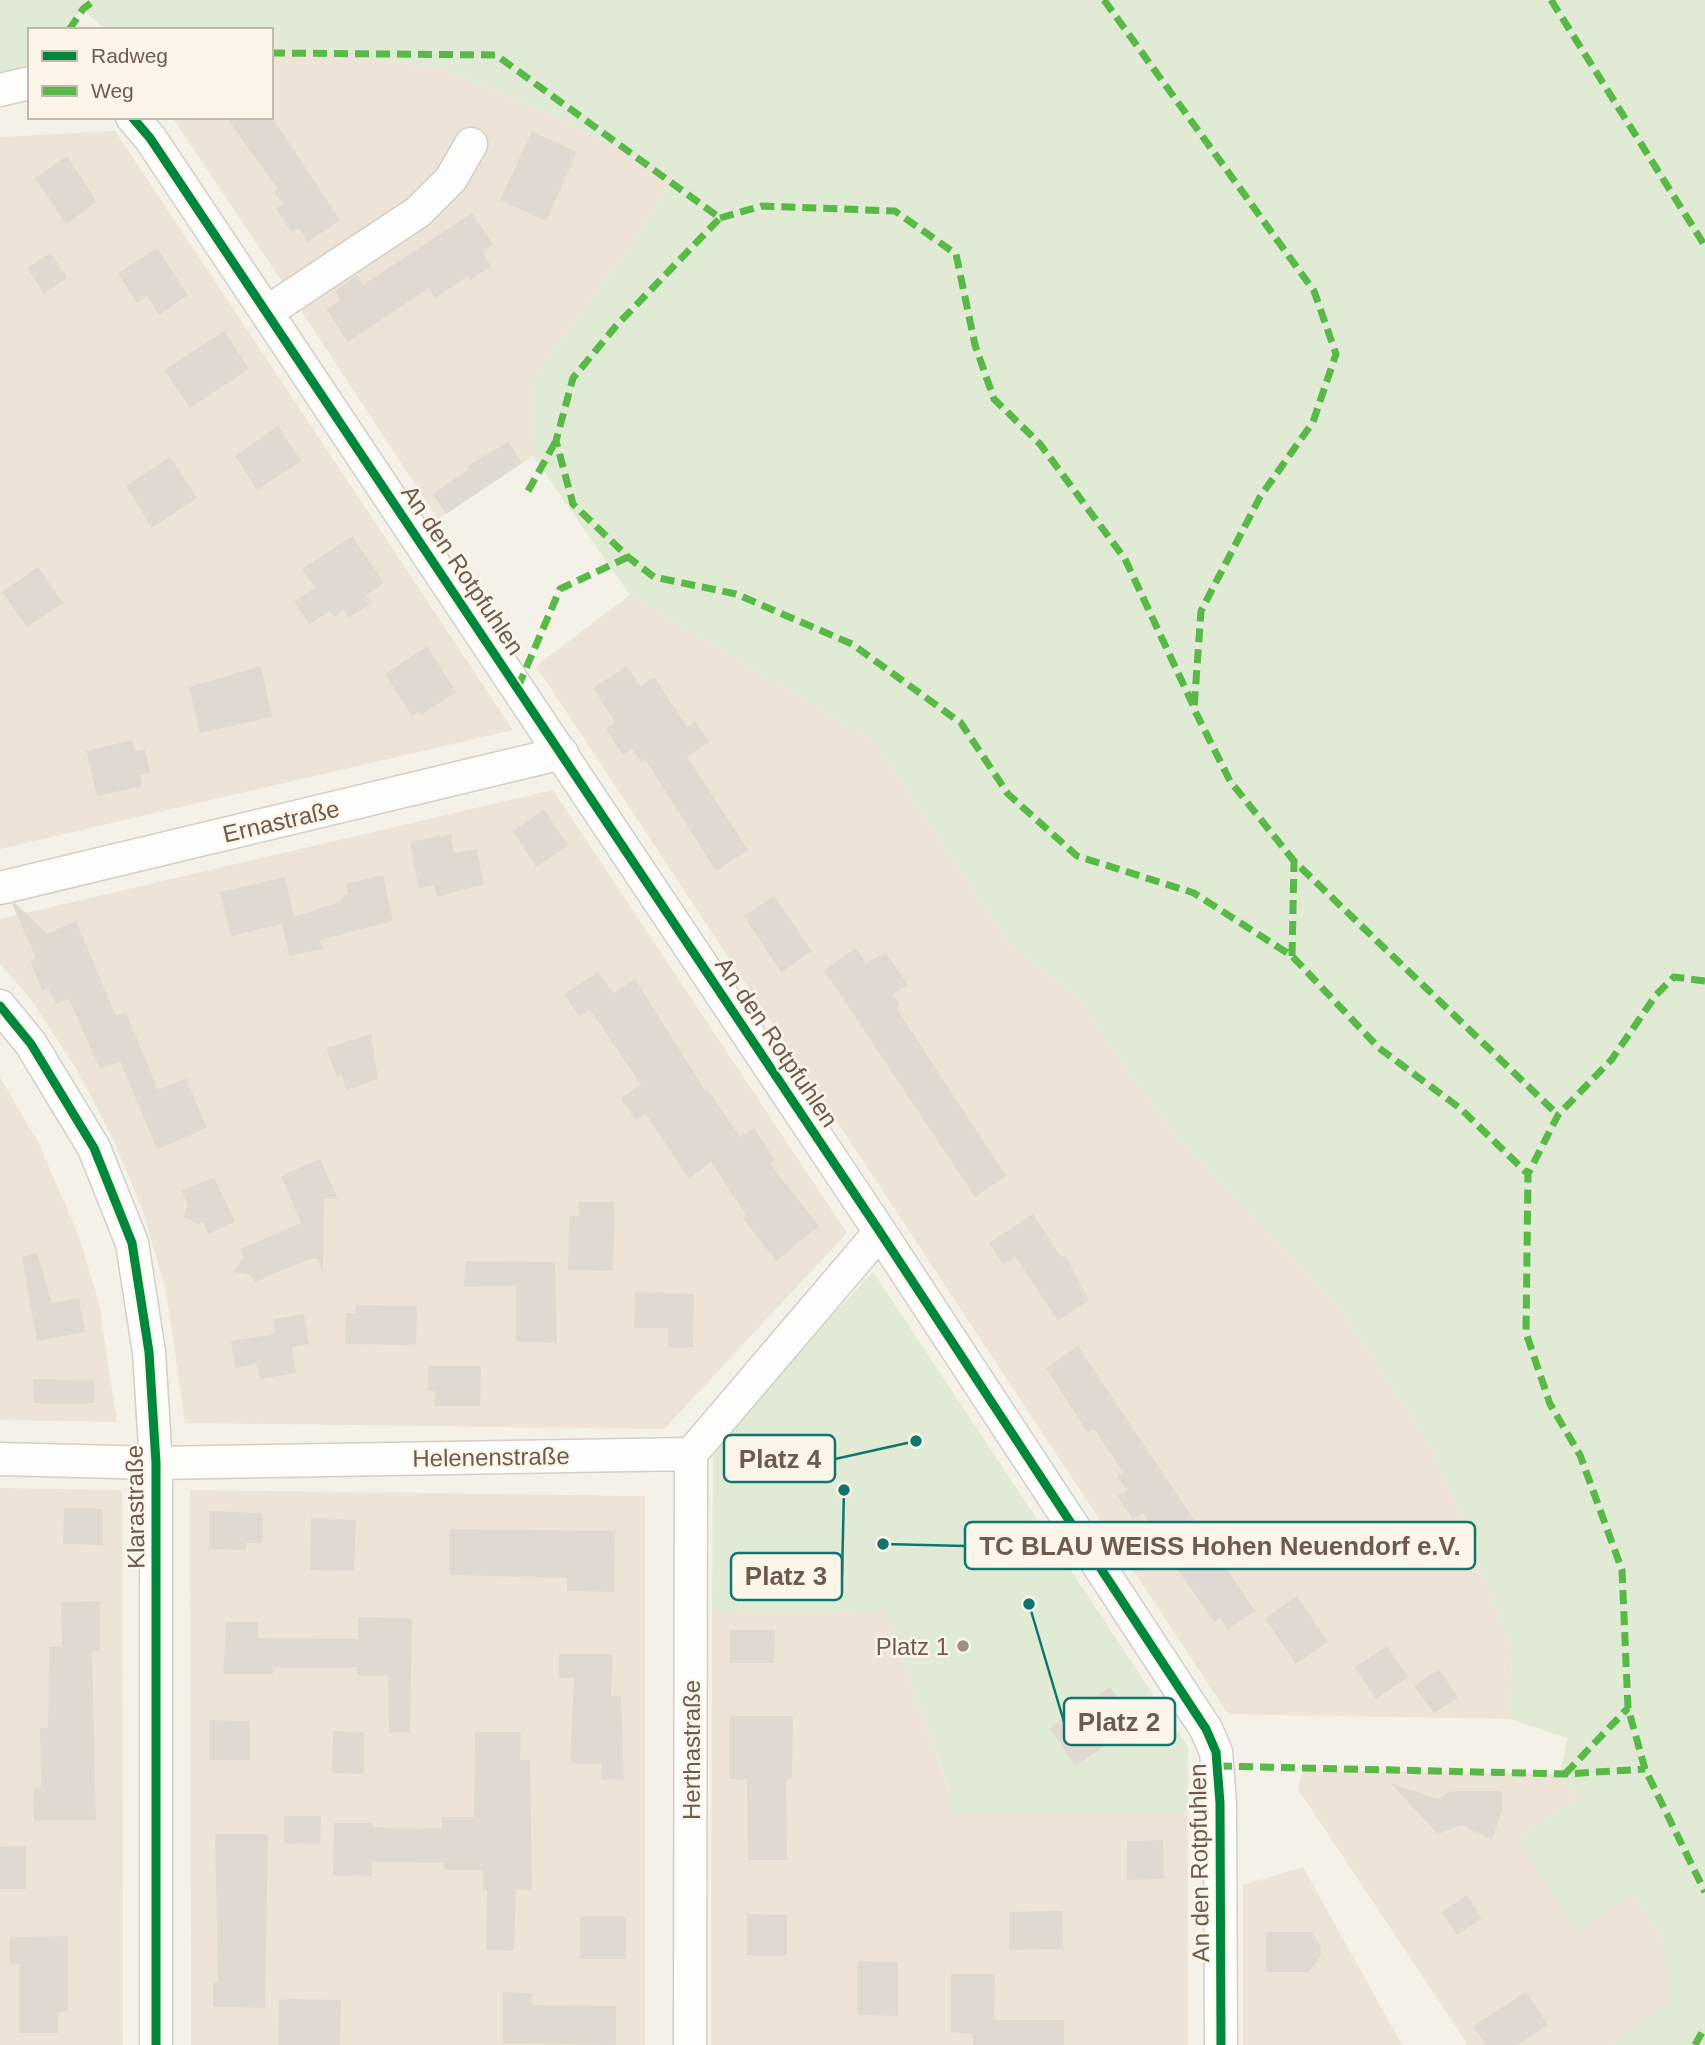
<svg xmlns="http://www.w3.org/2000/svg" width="1705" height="2045" font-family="Arial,sans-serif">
  <rect width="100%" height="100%" fill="#f4f1e9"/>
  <path fill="#ede4d7" d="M 271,46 L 440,68 L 549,114 L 674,176 L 635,239 L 534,377 L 533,456 L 438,519 L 296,303 L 424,220 L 461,185 L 485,141 L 464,132 L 443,173 L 411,203 L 285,286 L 172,117 L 271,117 Z
    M 115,131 L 513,730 L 0,849 L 0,137 Z
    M 630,595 L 873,740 L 1009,944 L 1076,995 L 1170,1130 L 1342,1310 L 1428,1441 L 1451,1493 L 1512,1648 L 1510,1719 L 1228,1714 L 536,666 Z
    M 553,790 L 847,1233 L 664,1429 L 185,1423 L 166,1291 L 144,1214 L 114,1141 L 77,1070 L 33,1002 L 0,964 L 0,919 Z
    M 0,1077 L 39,1144 L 79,1237 L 99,1304 L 117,1422 L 0,1420 Z
    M 0,1488 L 122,1490 L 123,2045 L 0,2045 Z
    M 190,1490 L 645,1496 L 645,2045 L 191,2045 Z
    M 712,1611 L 886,1612 L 950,1794 L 950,1813 L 1188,1813 L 1188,2045 L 711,2045 Z
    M 1303,1770 L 1560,1774 L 1577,1800 L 1520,1837 L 1634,1894 L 1661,1937 L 1673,2003 L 1611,2045 L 1468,2045 L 1298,1789 Z
    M 1303,1867 L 1396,2034 L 1403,2045 L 1243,2045 L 1243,1885 Z"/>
  <path fill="#e0ead5" d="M 0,0 L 1705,0 L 1705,2045 L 1611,2045 L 1672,2003 L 1661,1937 L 1634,1894 L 1575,1933 L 1520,1837 L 1577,1800 L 1560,1774 L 1567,1738 L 1510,1719 L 1512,1648 L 1451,1493 L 1428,1441 L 1342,1310 L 1170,1130 L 1076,995 L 1009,944 L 873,740 L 630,595 L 533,456 L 534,377 L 635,239 L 674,176 L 549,114 L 440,68 L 271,46 L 271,30 L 106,30 L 82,8 L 66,30 L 30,30 L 30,80 L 0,88 Z
    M 873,1272 L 1188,1747 L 1188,1813 L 950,1813 L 950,1793 L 886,1612 L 712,1611 L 713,1455 L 723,1433 Z"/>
  <path fill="#e0d9d2" d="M 226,117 L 272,117 L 340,220 L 308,242 L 299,228 L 292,233 L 276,209 L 283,204 L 274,191 L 277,188 Z
    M 532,131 L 577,152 L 546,221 L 500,200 Z
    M 67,156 L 97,202 L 66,224 L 35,178 Z
    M 472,213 L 493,244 L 482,252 L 491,266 L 470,280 L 468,276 L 435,298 L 429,288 L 348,342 L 326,309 L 341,300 L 335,291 L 357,275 L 363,285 Z
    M 157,248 L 188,295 L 159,315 L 147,296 L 137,303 L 118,273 Z
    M 51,253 L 67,278 L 44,293 L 27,268 Z
    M 224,331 L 249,369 L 190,408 L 164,370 Z
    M 278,426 L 301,461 L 257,490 L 235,456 Z
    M 508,442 L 522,463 L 446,514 L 433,494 L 469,469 L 467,466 Z
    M 170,457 L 197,498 L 152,528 L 126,486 Z
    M 352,536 L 384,583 L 366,595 L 371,603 L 349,618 L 344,610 L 334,617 L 330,611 L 309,624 L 294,602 L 315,588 L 302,569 Z
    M 38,567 L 63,603 L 27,627 L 2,592 Z
    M 427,646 L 456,692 L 421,715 L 418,712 L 412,716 L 385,674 Z
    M 261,666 L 272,717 L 200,733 L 189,687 Z
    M 627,666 L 640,686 L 654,677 L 687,727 L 695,721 L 709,742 L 687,757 L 748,850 L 716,871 L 645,759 L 641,762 L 632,749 L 623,755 L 606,729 L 615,722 L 593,688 Z
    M 132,740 L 135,752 L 145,749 L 151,773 L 140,775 L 142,786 L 97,796 L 86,751 Z
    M 544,809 L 568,846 L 536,867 L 513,831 Z
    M 451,834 L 454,853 L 477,849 L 484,884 L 437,897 L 434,885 L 419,889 L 410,842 Z
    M 383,875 L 393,921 L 320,940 L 322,949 L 289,956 L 282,924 L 231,936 L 220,892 L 285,877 L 294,917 L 342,901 L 341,896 L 348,894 L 346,884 Z
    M 774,896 L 812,951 L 781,972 L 744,916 Z
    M 15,903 L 47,934 L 76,921 L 116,1016 L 126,1012 L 158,1090 L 186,1078 L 207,1128 L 157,1149 L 120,1061 L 100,1069 L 69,999 L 56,1004 L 48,988 L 42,990 L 30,961 L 36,958 L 12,904 Z
    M 856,948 L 866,963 L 886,953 L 908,985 L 893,994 L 900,1004 L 897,1009 L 1006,1176 L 975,1197 L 824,970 Z
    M 598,972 L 613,993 L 635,979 L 706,1092 L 708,1090 L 740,1137 L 754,1128 L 775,1160 L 770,1164 L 819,1226 L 776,1261 L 743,1218 L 746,1215 L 711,1162 L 689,1179 L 646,1114 L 636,1121 L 621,1098 L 641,1085 L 590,1009 L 579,1017 L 564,994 Z
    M 371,1034 L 378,1079 L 347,1090 L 341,1075 L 337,1077 L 326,1048 Z
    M 320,1159 L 338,1199 L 324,1199 L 323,1272 L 317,1259 L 309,1259 L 255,1282 L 251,1275 L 234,1272 L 244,1257 L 240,1249 L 301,1223 L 281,1176 Z
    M 214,1177 L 235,1222 L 208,1234 L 203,1222 L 199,1224 L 183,1217 L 188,1205 L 182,1191 Z
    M 579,1202 L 615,1202 L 613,1271 L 568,1270 L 569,1216 L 579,1216 Z
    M 1033,1214 L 1061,1257 L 1065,1255 L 1089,1300 L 1058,1321 L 1016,1257 L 1003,1265 L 989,1243 Z
    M 37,1253 L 52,1303 L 79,1298 L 85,1332 L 37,1341 L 22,1257 Z
    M 465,1261 L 555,1262 L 557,1343 L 516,1342 L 516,1286 L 464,1287 Z
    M 635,1292 L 694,1294 L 693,1347 L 668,1347 L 668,1328 L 634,1328 Z
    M 356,1305 L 417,1306 L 416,1345 L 345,1344 L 346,1313 L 355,1313 Z
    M 304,1314 L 309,1344 L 292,1347 L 296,1373 L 260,1379 L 257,1364 L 235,1368 L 231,1341 L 275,1334 L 273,1319 Z
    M 1078,1346 L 1255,1611 L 1228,1629 L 1220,1618 L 1214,1622 L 1178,1570 L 1187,1565 L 1158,1523 L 1152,1527 L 1143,1513 L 1133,1519 L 1117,1496 L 1127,1490 L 1117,1476 L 1123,1472 L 1094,1429 L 1088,1433 L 1046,1368 Z
    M 428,1366 L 481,1366 L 480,1406 L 435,1406 L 435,1391 L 428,1391 Z
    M 33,1379 L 95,1380 L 94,1403 L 34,1403 Z
    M 64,1509 L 103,1509 L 103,1545 L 63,1544 Z
    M 209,1511 L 263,1513 L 263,1543 L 246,1543 L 246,1550 L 209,1549 Z
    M 311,1518 L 356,1520 L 354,1571 L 310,1570 Z
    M 449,1529 L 615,1531 L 614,1592 L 567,1591 L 567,1578 L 449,1575 Z
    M 1297,1596 L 1328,1642 L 1296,1664 L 1265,1618 Z
    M 100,1601 L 100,1651 L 92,1651 L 96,1821 L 34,1821 L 33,1788 L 41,1788 L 40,1728 L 48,1728 L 49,1647 L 62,1646 L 61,1602 Z
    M 358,1617 L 412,1618 L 410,1733 L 389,1733 L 388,1675 L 357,1675 L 357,1667 L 273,1667 L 273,1674 L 223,1674 L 226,1622 L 258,1622 L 258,1638 L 358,1639 Z
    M 730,1630 L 775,1630 L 774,1663 L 730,1663 Z
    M 1387,1646 L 1408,1677 L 1376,1699 L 1355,1667 Z
    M 559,1654 L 613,1654 L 611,1696 L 621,1696 L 624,1780 L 601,1779 L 602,1763 L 570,1763 L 574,1678 L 559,1678 Z
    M 1439,1669 L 1458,1698 L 1434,1713 L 1414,1686 Z
    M 1110,1687 L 1136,1725 L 1075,1766 L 1050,1728 Z
    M 729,1716 L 793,1716 L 792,1779 L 786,1779 L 787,1860 L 748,1860 L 747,1779 L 729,1779 Z
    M 209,1720 L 250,1721 L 250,1760 L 209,1760 Z
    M 333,1731 L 364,1732 L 364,1774 L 332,1773 Z
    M 475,1732 L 521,1732 L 520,1760 L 530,1760 L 532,1890 L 516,1889 L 514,1951 L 486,1950 L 487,1890 L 483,1890 L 483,1870 L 444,1870 L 444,1863 L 372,1862 L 372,1876 L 333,1875 L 334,1823 L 372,1823 L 373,1827 L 442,1829 L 442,1817 L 474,1817 Z
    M 1390,1783 L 1438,1799 L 1449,1791 L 1502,1791 L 1502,1810 L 1492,1840 L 1462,1825 L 1438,1834 Z
    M 284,1816 L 321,1816 L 320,1844 L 284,1843 Z
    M 215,1834 L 268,1834 L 265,2008 L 213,2007 L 213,1982 L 218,1982 Z
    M 1163,1840 L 1164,1879 L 1127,1880 L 1127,1841 Z
    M 26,1846 L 26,1889 L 0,1889 L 0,1847 Z
    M 1467,1895 L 1482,1918 L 1457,1935 L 1442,1912 Z
    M 1062,1911 L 1063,1949 L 1009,1950 L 1009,1912 Z
    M 747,1914 L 787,1915 L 787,1955 L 747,1955 Z
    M 580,1917 L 626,1917 L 626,1959 L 580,1959 Z
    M 1266,1932 L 1312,1932 L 1321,1947 L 1321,1956 L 1309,1972 L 1266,1972 Z
    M 68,1936 L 68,2011 L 58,2012 L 58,2033 L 19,2033 L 19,1964 L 9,1964 L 10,1937 Z
    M 857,1961 L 898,1962 L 898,2016 L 857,2015 Z
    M 951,1974 L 995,1974 L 994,2020 L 1064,2020 L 1064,2045 L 973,2045 L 973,2034 L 951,2032 Z
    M 503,1992 L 532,1993 L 532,2005 L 616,2006 L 616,2045 L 503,2043 Z
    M 1526,1992 L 1548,2025 L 1517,2045 L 1486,2045 L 1473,2026 Z
    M 279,1999 L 341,2000 L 340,2045 L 278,2045 Z"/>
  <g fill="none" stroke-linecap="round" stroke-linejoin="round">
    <g stroke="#d3cec7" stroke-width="35">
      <path id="minor" d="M 0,90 L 30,83
        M 132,117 L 150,138 L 880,1232 L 1206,1729 L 1216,1752 L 1220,1803 L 1221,2045
        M 267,312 L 418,212 L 451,179 L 471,144
        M 0,888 L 562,753
        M 0,1006 L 31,1044 L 94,1148 L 132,1243 L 149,1352 L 156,1463 L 156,2045
        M 0,1459 L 156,1463 L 691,1454 L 880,1232
        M 690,2045 L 691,1454"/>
    </g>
    <use href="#minor" stroke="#fdfdfc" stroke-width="32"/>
    <path stroke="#58b947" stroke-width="7" stroke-dasharray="14 7" stroke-linecap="butt" d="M 1104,0 L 1314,291 L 1336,354 L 1313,422 L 1260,497 L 1201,611 L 1194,709 L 1230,781 L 1294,861 L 1558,1115
      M 1551,0 L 1705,246
      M 69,30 L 83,9 L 95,0
      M 271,53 L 496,55 L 720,218 L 616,326 L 573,378 L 556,441 L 573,504 L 628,557 L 654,577 L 736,594 L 852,644 L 961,723 L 1008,794 L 1077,856 L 1194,893 L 1292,956 L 1379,1048 L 1461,1109 L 1528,1174
      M 720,218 L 762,206 L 895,211 L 956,254 L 975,345 L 994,399 L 1040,444 L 1125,559 L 1193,705
      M 528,491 L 556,441
      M 518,687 L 560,589 L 628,557
      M 1292,956 L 1294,861
      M 1705,981 L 1674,977 L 1656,995 L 1612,1059 L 1558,1115 L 1528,1174 L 1526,1333 L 1550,1404 L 1580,1455 L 1622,1570 L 1628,1708 L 1645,1769 L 1705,1892
      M 1218,1766 L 1565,1774 L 1645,1769
      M 1565,1774 L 1628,1708
      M 1695,2045 L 1705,2027"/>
    <g stroke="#fcf6ea" stroke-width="13">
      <path id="cycleway" d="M 132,117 L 150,138 L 880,1232 L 1206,1729 L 1216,1752 L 1220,1803 L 1221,2045
        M 0,1006 L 31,1044 L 94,1148 L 132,1243 L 149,1352 L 156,1463 L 156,2045"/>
    </g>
    <use href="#cycleway" stroke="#00873e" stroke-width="9"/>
  </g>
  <circle fill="#9d9084" stroke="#fcf6ea" stroke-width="2.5" cx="963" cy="1646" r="7"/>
  <g text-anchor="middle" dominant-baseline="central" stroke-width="5" stroke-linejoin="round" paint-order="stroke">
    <g font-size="24" fill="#6e5b4d" stroke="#fcf6ea">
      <text transform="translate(463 570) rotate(56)">An den Rotpfuhlen</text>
      <text transform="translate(281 821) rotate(-13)">Ernastraße</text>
      <text transform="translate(777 1042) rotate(56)">An den Rotpfuhlen</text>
      <text transform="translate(491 1457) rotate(-1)">Helenenstraße</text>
      <text transform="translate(135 1507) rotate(-91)">Klarastraße</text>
      <text transform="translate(691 1750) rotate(-90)">Herthastraße</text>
      <text transform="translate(1199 1863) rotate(-91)">An den Rotpfuhlen</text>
    </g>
    <g font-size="24" fill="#6e5b4d" stroke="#fcf6ea" text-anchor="end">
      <text x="949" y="1646">Platz 1</text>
    </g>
  </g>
  <path fill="none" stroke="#0f766e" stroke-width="2.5" d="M916 1441L835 1459M883 1544L965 1546M844 1490L842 1576M1029 1604L1064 1722"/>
  <g fill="#0f766e" stroke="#fcf6ea" stroke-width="2.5">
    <circle cx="916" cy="1441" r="7"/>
    <circle cx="883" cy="1544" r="7"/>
    <circle cx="844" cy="1490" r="7"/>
    <circle cx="1029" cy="1604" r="7"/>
  </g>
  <g fill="#fcf6ea" stroke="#0f766e" stroke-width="2.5">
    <rect x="724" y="1435" width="111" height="47" rx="7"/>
    <rect x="965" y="1522" width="510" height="47" rx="7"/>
    <rect x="731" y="1553" width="111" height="47" rx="7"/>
    <rect x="1064" y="1698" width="111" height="47" rx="7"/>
  </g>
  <g font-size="26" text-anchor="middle" font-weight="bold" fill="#6e5b4d">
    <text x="780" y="1468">Platz 4</text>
    <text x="1220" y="1555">TC BLAU WEISS Hohen Neuendorf e.V.</text>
    <text x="786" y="1585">Platz 3</text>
    <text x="1119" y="1731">Platz 2</text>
  </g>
  <rect x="28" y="28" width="245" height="91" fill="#fcf6ea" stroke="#c3b8ab" stroke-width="2"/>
  <rect x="42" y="51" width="35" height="10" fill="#00873e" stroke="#c3b8ab" stroke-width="2"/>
  <text x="91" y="63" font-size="21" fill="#6e5b4d">Radweg</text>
  <rect x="42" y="86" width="35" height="10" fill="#58b947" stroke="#c3b8ab" stroke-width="2"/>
  <text x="91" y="98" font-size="21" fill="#6e5b4d">Weg</text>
</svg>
